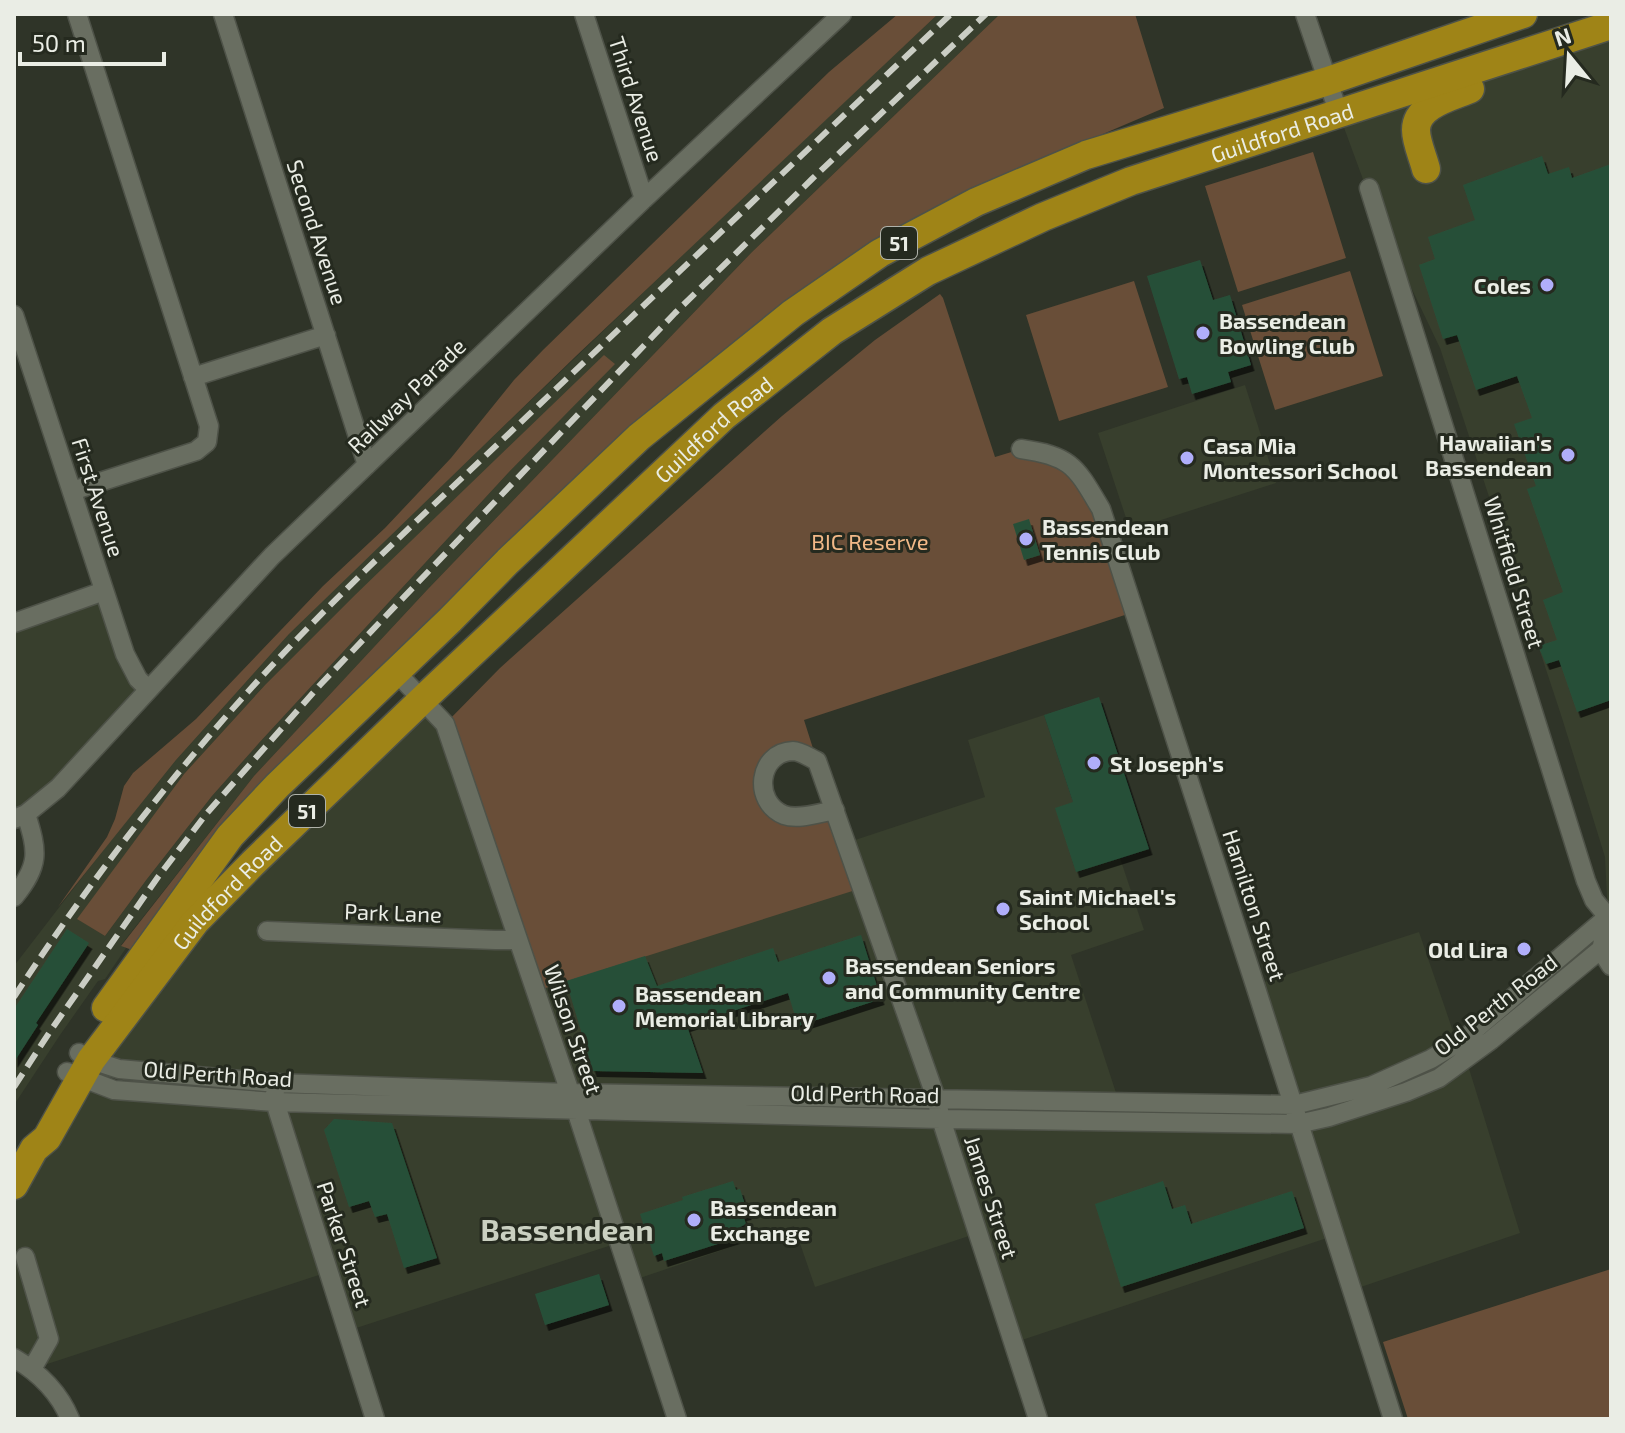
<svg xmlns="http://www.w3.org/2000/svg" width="1625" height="1433" font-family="'Exo 2',sans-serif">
  <defs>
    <filter id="shadow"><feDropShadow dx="3.5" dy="6" stdDeviation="0" flood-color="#0009"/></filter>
  </defs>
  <rect width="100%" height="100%" fill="#2f3428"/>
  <path fill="#383f2d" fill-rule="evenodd" d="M 938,14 L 1000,14 L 752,252 L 427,590 L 254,776 L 121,945 L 126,948 L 105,979 L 98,981 L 60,1035 L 14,1105 L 14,966 L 104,849 L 176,760 L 289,634 L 388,537 L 761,180 ZM 614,364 L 509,472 L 259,743 L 212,796 L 147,879 L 105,936 L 78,919 L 184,774 L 265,685 L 355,595 Z
    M 1611,25 L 1611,914 L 1608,917 L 1605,857 L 1562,718 L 1440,348 L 1375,212 L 1339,114 Z
    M 1245,385 L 1276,483 L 1130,530 L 1098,433 Z
    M 104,591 L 148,689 L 14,819 L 14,623 Z
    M 422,700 L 445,724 L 846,843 L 985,797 L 968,740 L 1044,715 L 1073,802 L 1076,872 L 1120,858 L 1144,930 L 1071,955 L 1119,1102 L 276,1083 L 91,1060 L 195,922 Z
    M 1419,932 L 1457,1043 L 1431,1059 L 1294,1105 L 1255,985 Z
    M 1466,1059 L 1520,1233 L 1352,1290 L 1333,1236 L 1013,1343 L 978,1233 L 815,1287 L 794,1226 L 631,1281 L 618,1243 L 347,1331 L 328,1272 L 32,1369 L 14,1358 L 14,1185 L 81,1078 L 114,1090 L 1298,1124 Z"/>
  <path fill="#694e38" d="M 898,14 L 938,14 L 575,357 L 289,634 L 176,760 L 58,907 L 107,837 L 115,819 L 124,786 L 133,773 L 196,719 L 323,586 L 385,528 L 451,458 L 514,380 L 543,350 L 829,72 Z
    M 1000,14 L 1135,14 L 1164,108 L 1042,160 L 694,377 L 135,951 L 121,946 L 254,776 L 427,590 L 752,252 Z
    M 1313,152 L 1346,258 L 1238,292 L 1205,186 Z
    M 1350,271 L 1383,376 L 1275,410 L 1242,305 Z
    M 1134,281 L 1168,387 L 1059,421 L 1026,315 Z
    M 940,294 L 943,298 L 995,457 L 1021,449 L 1078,472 L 1134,612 L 804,720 L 817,761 L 779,755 L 762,783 L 786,816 L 835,810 L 862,888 L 536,991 L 445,724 L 500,668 L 782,416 L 875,340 Z
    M 604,355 L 615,364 L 509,472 L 259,743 L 212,796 L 147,879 L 105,936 L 77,919 L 184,774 L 265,685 L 355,595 Z
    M 1611,1269 L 1611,1419 L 1408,1419 L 1383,1342 Z"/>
  <path fill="#275039" filter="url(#shadow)" d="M 1542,156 L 1548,174 L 1569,167 L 1572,178 L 1611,164 L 1611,700 L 1577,712 L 1559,660 L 1546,664 L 1538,646 L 1557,640 L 1543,600 L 1563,592 L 1527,489 L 1536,486 L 1514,424 L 1532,418 L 1517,376 L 1476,390 L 1457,335 L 1443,339 L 1419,265 L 1435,259 L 1428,237 L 1475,220 L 1463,185 Z
    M 1200,260 L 1213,300 L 1230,295 L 1251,365 L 1228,372 L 1231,382 L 1192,394 L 1187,377 L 1179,379 L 1147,276 Z
    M 1029,519 L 1040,555 L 1024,560 L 1013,524 Z
    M 1099,697 L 1149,849 L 1076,872 L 1055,808 L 1073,802 L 1044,715 Z
    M 67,929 L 89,943 L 36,1023 L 38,1025 L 14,1062 L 14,1009 Z
    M 861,935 L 881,999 L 798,1026 L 788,993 L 687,1026 L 703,1073 L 593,1071 L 566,981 L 645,956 L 657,986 L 773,948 L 778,962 Z
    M 334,1119 L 392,1123 L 437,1258 L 404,1268 L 387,1214 L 375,1217 L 369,1201 L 349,1207 L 324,1130 Z
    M 733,1181 L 736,1190 L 740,1189 L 748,1214 L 743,1215 L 746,1224 L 740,1227 L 743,1236 L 664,1261 L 662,1253 L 654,1256 L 640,1214 L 683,1200 L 682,1197 Z
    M 1163,1181 L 1172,1209 L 1185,1205 L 1191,1224 L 1292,1191 L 1304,1228 L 1121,1287 L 1095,1204 Z
    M 599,1274 L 609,1305 L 545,1325 L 535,1294 Z"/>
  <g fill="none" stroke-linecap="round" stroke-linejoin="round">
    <g stroke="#4e5248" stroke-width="21">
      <path id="minor" d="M 223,14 L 367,465
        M 584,14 L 644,199
        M 1305,14 L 1339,114
        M 1369,188 L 1586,881 L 1594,900 L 1608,917 L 1601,950 L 1611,966
        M 14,315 L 125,654 L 138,679 L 148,689
        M 193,377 L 326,335
        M 1021,449 C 1072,456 1076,467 1101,509 L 1255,985 L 1393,1419
        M 72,491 L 196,451 L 207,442 L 209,426 L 77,14
        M 14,623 L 104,591
        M 396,672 L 445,724 L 576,1110 L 677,1419
        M 835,810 C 820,813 798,820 784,815 C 752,802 758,752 793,751 C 801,751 810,758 817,761 L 936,1098 L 941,1119 L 1038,1419
        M 14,819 L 26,814 L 58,788 L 272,556 L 644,199 L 842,14
        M 14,897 C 40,865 38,852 26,814
        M 267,931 L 495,940 L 518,940
        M 79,1053 L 91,1060 L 119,1069 L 276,1083 L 570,1093 L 1294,1105 L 1371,1086 L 1431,1059 L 1464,1039 L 1611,914
        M 67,1072 L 114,1090 L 275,1102 L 941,1119 L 1298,1124 L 1329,1117 L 1406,1092 L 1439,1078 L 1491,1040 L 1611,941
        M 275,1094 L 275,1102 L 375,1419
        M 25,1257 L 49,1339 L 32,1369
        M 14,1358 C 38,1372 59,1392 70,1419"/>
    </g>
    <g stroke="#4e5248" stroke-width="31">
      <g id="highway">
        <path d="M 1426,169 C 1423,157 1416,142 1416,130 C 1416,105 1451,97 1470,89"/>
        <path d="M 106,1008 L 230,836 L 277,786 L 450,620 L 508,561 L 639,437 L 793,313 L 880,253 L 976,202 L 1086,155 L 1328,81 L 1523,14"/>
        <path id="s1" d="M 14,1185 L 34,1149 L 47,1138 L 91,1060 L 195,922 L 253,863 L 422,700 L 724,416 L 832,331 L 928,271 L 1043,217 L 1131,181 L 1611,25"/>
      </g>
    </g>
    <use href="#minor" stroke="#696e61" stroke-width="18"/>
    <use href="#highway" stroke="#9f8417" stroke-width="28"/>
    <path stroke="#cacdc4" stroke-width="6" stroke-dasharray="16 8" stroke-linecap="butt" d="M 14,997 C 89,882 172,774 265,673 C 352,579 447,493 539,405 C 676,275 813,144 951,14
      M 14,1087 L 51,1030 L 158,877 L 207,813 L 320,685 L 675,313 L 812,179 L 986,14"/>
  </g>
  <g fill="#b0aefa" stroke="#252a1f" stroke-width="3">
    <circle cx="1547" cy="285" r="8"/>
    <circle cx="1203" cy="333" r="8"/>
    <circle cx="1568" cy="455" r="8"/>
    <circle cx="1187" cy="458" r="8"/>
    <circle cx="1026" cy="539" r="8"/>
    <circle cx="1094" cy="763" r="8"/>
    <circle cx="1003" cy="909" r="8"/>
    <circle cx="1524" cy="949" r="8"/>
    <circle cx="829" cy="978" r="8"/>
    <circle cx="619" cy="1006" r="8"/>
    <circle cx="694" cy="1220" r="8"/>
  </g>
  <g text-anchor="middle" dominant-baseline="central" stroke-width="6" stroke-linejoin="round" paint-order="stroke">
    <g fill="#252a1f" stroke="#afb2aa" stroke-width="2">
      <rect x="881" y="227" width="36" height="32" rx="6"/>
      <rect x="289" y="795" width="36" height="32" rx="6"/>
    </g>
    <g font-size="20" font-weight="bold" fill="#eaede5">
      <text x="899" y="243">51</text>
      <text x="307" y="811">51</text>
    </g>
    <g font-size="22" fill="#eaede5" stroke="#252a1f">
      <text transform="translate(637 99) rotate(72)">Third Avenue</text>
      <text stroke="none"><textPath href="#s1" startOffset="1684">Guildford Road</textPath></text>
      <text transform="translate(318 232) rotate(72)">Second Avenue</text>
      <text transform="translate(406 395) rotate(-44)">Railway Parade</text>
      <text stroke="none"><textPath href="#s1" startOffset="1036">Guildford Road</textPath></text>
      <text transform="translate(99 497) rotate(72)">First Avenue</text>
      <text transform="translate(1515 572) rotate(73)">Whitfield Street</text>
      <text stroke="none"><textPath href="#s1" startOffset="364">Guildford Road</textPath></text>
      <text transform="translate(1255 905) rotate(72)">Hamilton Street</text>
      <text transform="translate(393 912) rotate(2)">Park Lane</text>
      <text transform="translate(1495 1004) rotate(-38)">Old Perth Road</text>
      <text transform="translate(574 1029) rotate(71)">Wilson Street</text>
      <text transform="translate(218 1073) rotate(4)">Old Perth Road</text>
      <text transform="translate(865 1093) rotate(1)">Old Perth Road</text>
      <text transform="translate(992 1197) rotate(72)">James Street</text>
      <text transform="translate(345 1244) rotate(72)">Parker Street</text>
    </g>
    <g font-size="22" font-weight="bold" fill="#eaede5" stroke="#252a1f" text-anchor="start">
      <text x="1531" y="285" text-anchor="end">Coles</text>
      <text x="1219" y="320">Bassendean<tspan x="1219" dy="25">Bowling Club</tspan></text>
      <text x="1552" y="442" text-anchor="end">Hawaiian's<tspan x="1552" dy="25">Bassendean</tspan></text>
      <text x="1203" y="445">Casa Mia<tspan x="1203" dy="25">Montessori School</tspan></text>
      <text x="1042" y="526">Bassendean<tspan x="1042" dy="25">Tennis Club</tspan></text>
      <text x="1110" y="763">St Joseph's</text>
      <text x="1019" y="896">Saint Michael's<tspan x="1019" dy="25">School</tspan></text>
      <text x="1508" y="949" text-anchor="end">Old Lira</text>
      <text x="845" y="965">Bassendean Seniors<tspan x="845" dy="25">and Community Centre</tspan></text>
      <text x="635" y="993">Bassendean<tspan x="635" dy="25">Memorial Library</tspan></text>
      <text x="710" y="1207">Bassendean<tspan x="710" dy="25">Exchange</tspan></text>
    </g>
    <g font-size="22" fill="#f2b988" stroke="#252a1f">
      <text x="870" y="541">BIC Reserve</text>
    </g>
    <g font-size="30" font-weight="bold" fill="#cad0c1" stroke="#252a1f">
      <text x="567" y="1229">Bassendean</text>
    </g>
  </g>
  <rect width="1625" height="1433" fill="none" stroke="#eaede5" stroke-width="32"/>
  <g transform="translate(1569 56) rotate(342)" stroke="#252a1f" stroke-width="6" paint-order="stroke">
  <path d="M0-6L14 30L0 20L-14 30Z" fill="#eaede5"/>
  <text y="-12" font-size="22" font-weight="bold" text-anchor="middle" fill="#eaede5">N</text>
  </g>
  <path d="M20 52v12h144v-12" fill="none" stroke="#eaede5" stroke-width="4"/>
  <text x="32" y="52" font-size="24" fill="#eaede5" stroke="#252a1f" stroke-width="6" paint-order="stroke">50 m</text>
</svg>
